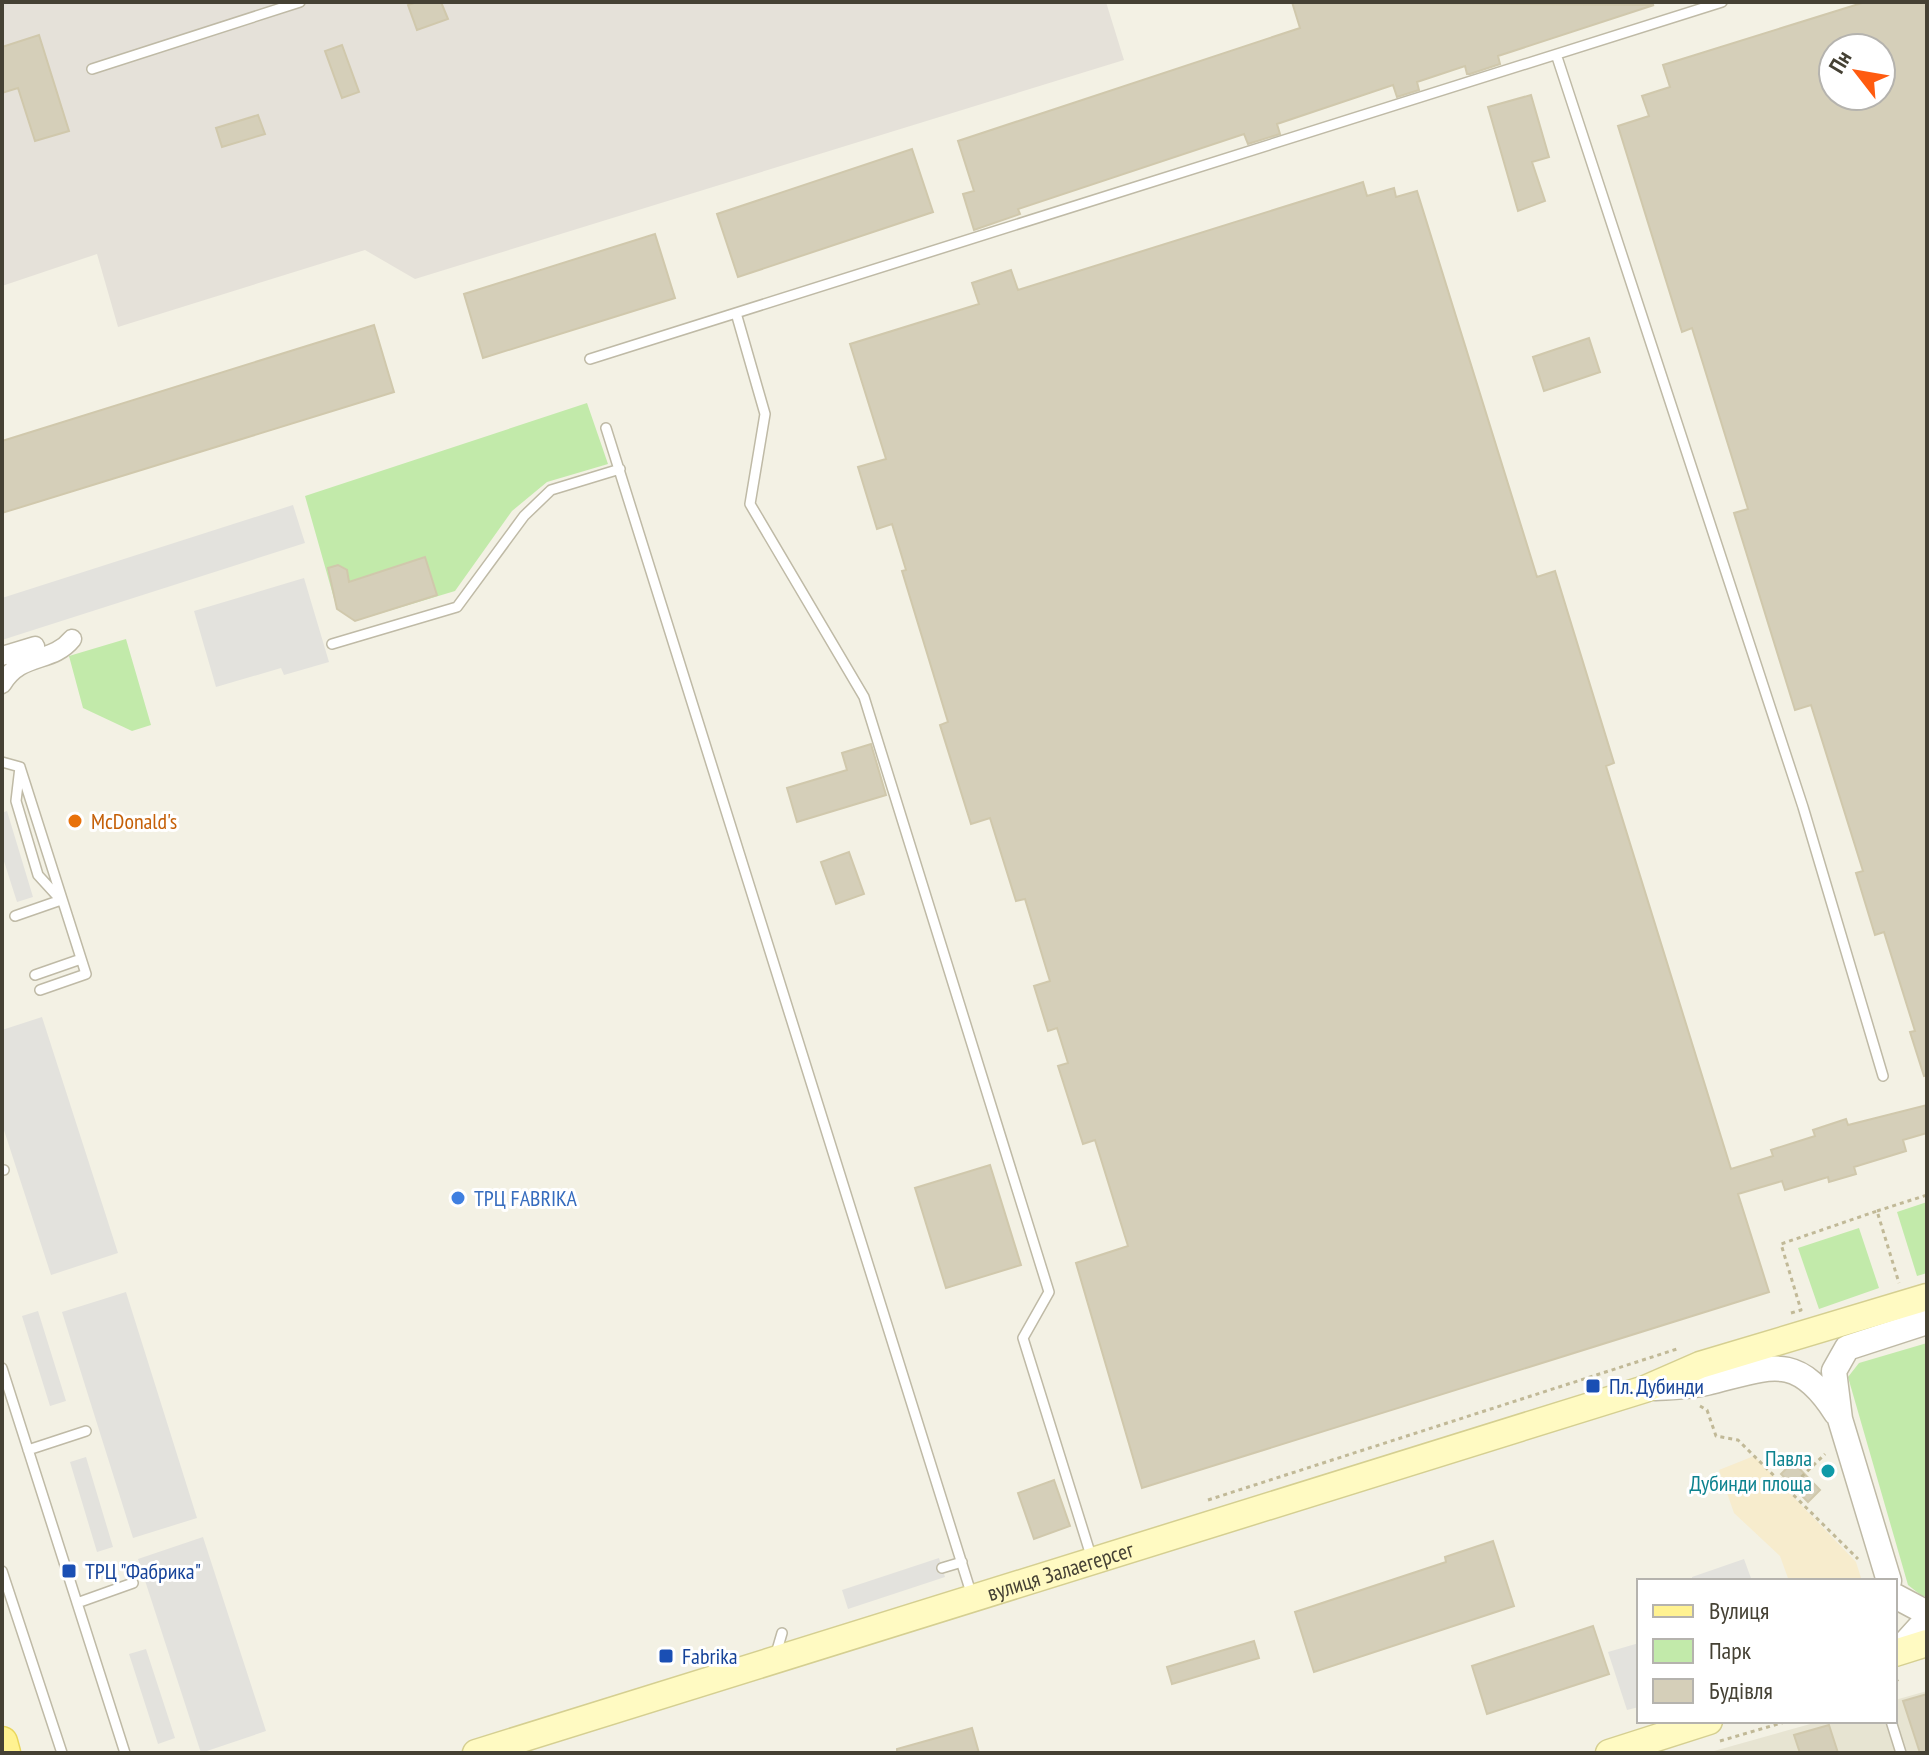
<svg xmlns="http://www.w3.org/2000/svg" width="1929" height="1755" font-family="'PT Sans Narrow',sans-serif">
  <rect width="100%" height="100%" fill="#f3f1e4"/>
  <path fill="#e7e4d2" d="M 1927,1691 L 1927,1753 L 1707,1753 L 1821,1721 L 1895,1721 L 1895,1700 Z"/>
  <path fill="#f7eccd" d="M 1754,1456 L 1856,1562 L 1862,1581 L 1789,1581 L 1780,1556 L 1734,1513 L 1719,1470 Z"/>
  <path fill="#e5e1d9" d="M 2,2 L 1106,2 L 1124,60 L 415,279 L 365,250 L 118,327 L 97,254 L 2,286 Z"/>
  <path fill="#c2eaaa" d="M 587,403 L 608,464 L 547,482 L 512,511 L 455,591 L 355,621 L 337,609 L 305,496 Z
    M 126,639 L 151,725 L 132,731 L 83,708 L 69,656 Z
    M 1927,1202 L 1927,1273 L 1917,1276 L 1897,1212 Z
    M 1859,1228 L 1879,1288 L 1819,1309 L 1798,1248 Z
    M 1927,1343 L 1927,1596 L 1922,1596 L 1908,1585 L 1848,1377 L 1859,1363 Z"/>
  <path fill="#e3e2dd" d="M 293,505 L 305,543 L 2,640 L 2,598 Z
    M 304,578 L 329,662 L 284,675 L 281,668 L 216,687 L 194,611 Z
    M 7,811 L 33,897 L 17,902 L 2,855 L 2,813 Z
    M 42,1017 L 118,1253 L 51,1275 L 2,1124 L 2,1030 Z
    M 126,1292 L 197,1518 L 133,1538 L 62,1312 Z
    M 38,1311 L 66,1401 L 50,1406 L 22,1316 Z
    M 86,1457 L 113,1547 L 97,1552 L 70,1462 Z
    M 203,1537 L 266,1731 L 201,1753 L 138,1559 Z
    M 939,1558 L 945,1577 L 848,1609 L 842,1590 Z
    M 1744,1559 L 1752,1581 L 1692,1581 L 1692,1577 Z
    M 1639,1643 L 1639,1707 L 1627,1710 L 1608,1652 Z
    M 146,1649 L 175,1738 L 158,1744 L 129,1654 Z"/>
  <path fill="#d5cfb9" stroke="#d0c8ac" stroke-width="2" fill-rule="evenodd" d="M 417,2 L 441,2 L 448,19 L 417,30 L 408,5 Z
    M 1292,2 L 1654,5 L 1498,56 L 1500,64 L 1470,74 L 1467,74 L 1465,66 L 1417,82 L 1419,90 L 1397,97 L 1393,85 L 1277,124 L 1280,134 L 1248,144 L 1244,134 L 1018,209 L 1020,214 L 974,230 L 963,194 L 974,191 L 958,141 L 1300,28 Z
    M 1865,2 L 1927,2 L 1927,1075 L 1924,1076 L 1910,1032 L 1915,1031 L 1884,932 L 1875,935 L 1856,873 L 1863,871 L 1811,705 L 1795,710 L 1734,513 L 1748,509 L 1692,328 L 1682,332 L 1618,126 L 1649,116 L 1642,96 L 1670,87 L 1663,65 ZM 1833,48 L 1881,48 L 1881,96 L 1833,96 Z
    M 39,35 L 69,131 L 35,141 L 18,88 L 2,93 L 2,47 Z
    M 342,45 L 359,92 L 342,98 L 325,51 Z
    M 1531,95 L 1549,157 L 1532,162 L 1545,201 L 1518,211 L 1488,107 Z
    M 258,115 L 265,134 L 222,147 L 216,128 Z
    M 912,149 L 933,212 L 738,277 L 717,214 Z
    M 1363,182 L 1367,196 L 1394,188 L 1396,197 L 1417,191 L 1537,577 L 1555,571 L 1614,763 L 1606,766 L 1731,1169 L 1773,1156 L 1771,1150 L 1815,1136 L 1813,1130 L 1846,1119 L 1848,1125 L 1927,1105 L 1927,1133 L 1903,1140 L 1906,1151 L 1854,1167 L 1856,1174 L 1829,1182 L 1828,1177 L 1785,1190 L 1782,1181 L 1738,1194 L 1769,1292 L 1142,1488 L 1076,1263 L 1128,1246 L 1095,1140 L 1083,1144 L 1058,1066 L 1068,1063 L 1057,1028 L 1048,1031 L 1034,986 L 1050,981 L 1025,899 L 1016,901 L 990,818 L 971,824 L 940,725 L 948,722 L 902,571 L 906,570 L 892,524 L 877,529 L 858,467 L 886,459 L 850,344 L 979,304 L 972,283 L 1011,270 L 1018,290 Z
    M 655,234 L 675,298 L 483,358 L 464,294 Z
    M 374,325 L 394,392 L 2,513 L 2,441 Z
    M 1589,338 L 1600,372 L 1544,391 L 1533,357 Z
    M 425,557 L 437,595 L 355,621 L 337,609 L 328,568 L 338,565 L 347,570 L 349,582 Z
    M 871,744 L 886,795 L 797,822 L 787,788 L 847,770 L 842,753 Z
    M 849,852 L 864,894 L 836,904 L 821,862 Z
    M 990,1165 L 1021,1265 L 946,1288 L 915,1188 Z
    M 1793,1462 L 1820,1490 L 1808,1502 L 1781,1474 Z
    M 1054,1480 L 1070,1526 L 1034,1539 L 1018,1493 Z
    M 1493,1541 L 1514,1606 L 1314,1672 L 1295,1612 L 1446,1562 L 1445,1557 Z
    M 1593,1626 L 1609,1674 L 1487,1714 L 1472,1666 Z
    M 1254,1641 L 1259,1658 L 1172,1684 L 1167,1667 Z
    M 1927,1694 L 1927,1753 L 1920,1753 L 1903,1701 Z
    M 1829,1725 L 1838,1753 L 1800,1753 L 1794,1735 Z
    M 972,1728 L 979,1753 L 897,1753 L 897,1749 Z"/>
  <g fill="none" stroke-linecap="round" stroke-linejoin="round">
    <g stroke="#bfbaa6" stroke-width="12">
      <path id="service" d="M 1557,57 L 1803,807 L 1883,1076
        M 92,69 L 300,2
        M 736,313 L 765,414 L 750,504 L 864,697 L 1049,1292 L 1023,1338 L 1092,1559
        M 590,359 L 1722,2
        M 606,428 L 972,1596
        M 332,644 L 457,607 L 524,516 L 551,490 L 620,469
        M 2,762 L 20,767 L 16,801 L 38,875 L 59,898
        M 20,767 L 86,974 L 40,990
        M 15,916 L 61,900
        M 35,975 L 81,959
        M 2,1170 L 4,1170
        M 2,1368 L 125,1753
        M 28,1450 L 86,1431
        M 942,1568 L 962,1562
        M 2,1571 L 62,1753
        M 77,1603 L 133,1583
        M 775,1657 L 782,1633
        M 1891,1721 L 1901,1753"/>
    </g>
    <g stroke="#bfbaa6" stroke-width="21">
      <path id="minor" d="M 2,656 L 35,646
        M 2,684 C 21,652 52,664 72,639"/>
    </g>
    <g stroke="#bfbaa6" stroke-width="27">
      <path id="tertiary" d="M 1655,1388 C 1672,1387 1690,1387 1706,1383 C 1769,1368 1796,1350 1836,1413
        M 1889,1581 L 1840,1419 L 1834,1371 L 1847,1348 L 1927,1322
        M 1895,1596 L 1927,1613
        M 1897,1652 L 1927,1619"/>
    </g>
    <g stroke="#d5cf91" stroke-width="29">
      <g id="secondary">
        <path d="M 1895,1653 L 1927,1643"/>
        <path id="s1" d="M 476,1753 L 1645,1389 L 1700,1365 L 1927,1297"/>
        <path d="M 1609,1753 L 1709,1721"/>
      </g>
    </g>
    <g stroke="#e9d65b" stroke-width="33">
      <path id="primary" d="M 2,1742 L 5,1753"/>
    </g>
    <path stroke="#c1b997" stroke-width="3" stroke-dasharray="4 4" stroke-linecap="butt" d="M 1877,1211 L 1927,1195
      M 1791,1313 L 1801,1310 L 1781,1244 L 1877,1211 L 1899,1283
      M 1700,1406 L 1707,1410 L 1716,1436 L 1738,1440 L 1858,1559
      M 1790,1488 L 1825,1454
      M 1208,1500 L 1677,1349
      M 1895,1682 L 1901,1677
      M 1720,1741 L 1788,1721"/>
    <use href="#service" stroke="#fff" stroke-width="9"/>
    <use href="#minor" stroke="#fff" stroke-width="18"/>
    <use href="#tertiary" stroke="#fff" stroke-width="24"/>
    <use href="#secondary" stroke="#fffac2" stroke-width="26"/>
    <use href="#primary" stroke="#fff291" stroke-width="30"/>
  </g>
  <circle fill="#e8710a" stroke="#fff" stroke-width="3" cx="75" cy="821" r="8"/>
  <circle fill="#3f7fe0" stroke="#fff" stroke-width="3" cx="458" cy="1198" r="8"/>
  <g fill="#1a4fb4" stroke="#fff" stroke-width="3">
    <rect x="1585" y="1378" width="16" height="16" rx="4"/>
    <rect x="61" y="1563" width="16" height="16" rx="4"/>
    <rect x="658" y="1648" width="16" height="16" rx="4"/>
  </g>
  <circle fill="#0f9aa8" stroke="#fff" stroke-width="3" cx="1828" cy="1471" r="8"/>
  <g text-anchor="middle" dominant-baseline="central" stroke-width="6" stroke-linejoin="round" paint-order="stroke">
    <g font-size="22" fill="#c56008" stroke="#fff" text-anchor="start">
      <text x="91" y="821">McDonald's</text>
    </g>
    <g font-size="22" fill="#366cbe" stroke="#fff" text-anchor="start">
      <text x="474" y="1198">ТРЦ FABRIKA</text>
    </g>
    <g font-size="22" fill="#164399" stroke="#fff" text-anchor="start">
      <text x="1609" y="1386">Пл. Дубинди</text>
      <text x="85" y="1571">ТРЦ "Фабрика"</text>
      <text x="682" y="1656">Fabrika</text>
    </g>
    <g font-size="22" fill="#0d838f" stroke="#fff" text-anchor="end">
      <text x="1812" y="1458">Павла<tspan x="1812" dy="25">Дубинди площа</tspan></text>
    </g>
    <g font-size="22" fill="#454134" stroke="#fff">
      <text stroke="none"><textPath href="#s1" startOffset="612">вулиця Залаегерсег</textPath></text>
    </g>
  </g>
  <rect width="1929" height="1755" fill="none" stroke="#454134" stroke-width="8"/>
  <rect x="1637" y="1579" width="260" height="144" fill="#ffffff" stroke="#b5b3ae" stroke-width="2"/>
  <rect x="1653" y="1605" width="40" height="12" fill="#fff291" stroke="#b5b3ae" stroke-width="2"/>
  <text x="1709" y="1619" font-size="24" fill="#454134">Вулиця</text>
  <rect x="1653" y="1639" width="40" height="24" fill="#c2eaaa" stroke="#b5b3ae" stroke-width="2"/>
  <text x="1709" y="1659" font-size="24" fill="#454134">Парк</text>
  <rect x="1653" y="1679" width="40" height="24" fill="#d5cfb9" stroke="#b5b3ae" stroke-width="2"/>
  <text x="1709" y="1699" font-size="24" fill="#454134">Будівля</text>
  <g transform="translate(1857 72) rotate(301)"><circle r="38" fill="#ffffff" stroke="#b5b3ae" stroke-width="2"/>
  <path d="M0-6L14 30L0 20L-14 30Z" fill="#ff5b0f"/>
  <text y="-12" font-size="22" font-weight="bold" text-anchor="middle" fill="#454134">Пн</text>
  </g>
</svg>
